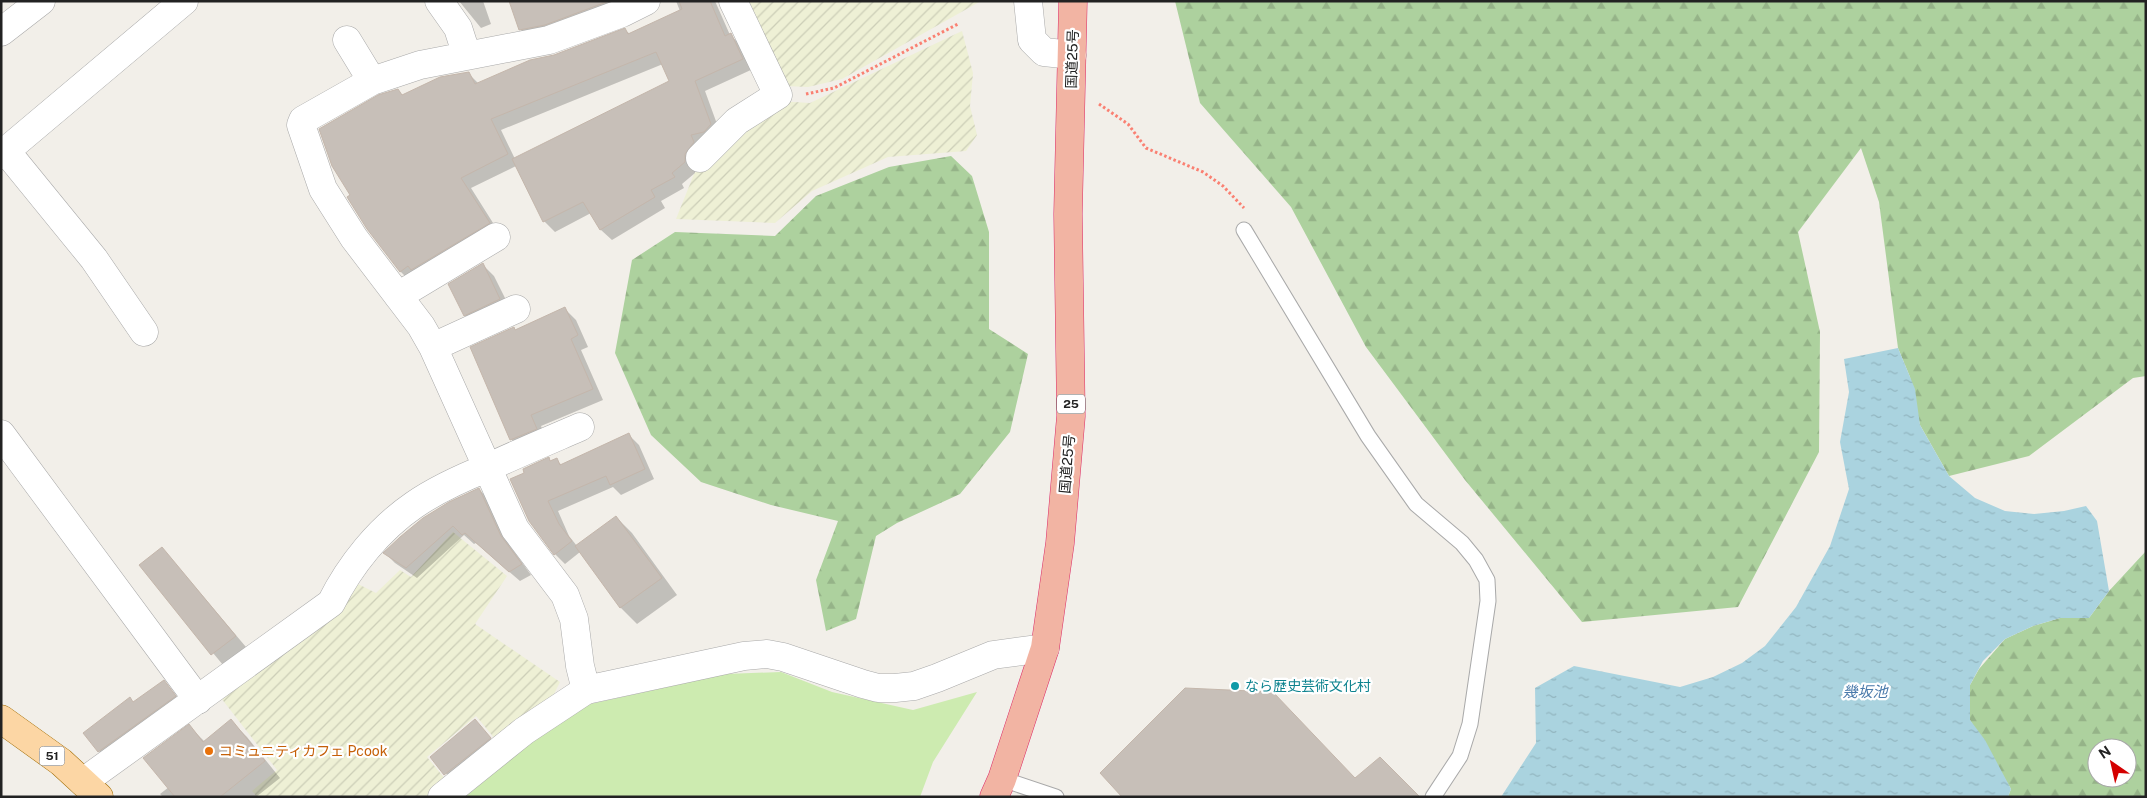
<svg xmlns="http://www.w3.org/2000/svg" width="2147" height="798" font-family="'Public Sans','Noto Sans JP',sans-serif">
  <defs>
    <pattern id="farmland-furrows" width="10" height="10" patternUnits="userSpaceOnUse" patternTransform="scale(1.25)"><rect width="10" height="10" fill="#eef0d5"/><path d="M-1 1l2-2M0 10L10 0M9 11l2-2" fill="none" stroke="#ccceb7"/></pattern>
    <pattern id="forest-firs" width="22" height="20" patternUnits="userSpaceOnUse" patternTransform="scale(1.25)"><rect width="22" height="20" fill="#add19e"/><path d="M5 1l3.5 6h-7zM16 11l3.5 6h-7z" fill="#95b388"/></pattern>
    <pattern id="water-ripples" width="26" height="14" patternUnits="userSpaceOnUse" patternTransform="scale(1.25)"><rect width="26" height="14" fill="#aad3df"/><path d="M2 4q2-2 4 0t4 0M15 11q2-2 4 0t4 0" fill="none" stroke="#92b5bf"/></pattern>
  </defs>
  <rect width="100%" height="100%" fill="#f2efe9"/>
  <path fill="url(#farmland-furrows)" d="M 740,1 L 981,1 L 842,79 L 808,87 L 785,86 Z
    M 962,31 L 973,73 L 970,106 L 977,135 L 966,151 L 888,157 L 812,191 L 775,223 L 676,219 L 694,174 L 737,129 L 778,101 L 810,103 Z
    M 453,532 L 507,576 L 475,624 L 560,682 L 554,694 L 524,720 L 496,740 L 476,716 L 427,757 L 446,780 L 425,797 L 257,797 L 252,791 L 277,770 L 221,698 L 354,582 L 376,593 L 400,570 L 411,577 Z"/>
  <path fill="#cdebb0" d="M 781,672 L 832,692 L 913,710 L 977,692 L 933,762 L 920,797 L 465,797 L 572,708 L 726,674 Z"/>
  <path fill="url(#forest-firs)" fill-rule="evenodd" d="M 1175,1 L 2146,1 L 2146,376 L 2133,378 L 2029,456 L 1949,476 L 1920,425 L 1910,377 L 1898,348 L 1879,202 L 1861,148 L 1798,232 L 1820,332 L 1819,452 L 1738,607 L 1582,622 L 1465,480 L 1366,347 L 1291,207 L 1200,103 Z
    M 951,156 L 972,176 L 989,232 L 989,329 L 1028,354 L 1010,432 L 960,494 L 897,523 L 876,536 L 856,619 L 826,631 L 816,580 L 838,521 L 771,505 L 701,482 L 651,435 L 615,353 L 632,260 L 675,232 L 775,236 L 816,196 L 889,167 Z
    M 2146,551 L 2146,797 L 2008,797 L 2011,789 L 1970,720 L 1970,685 L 1979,669 L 2005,639 L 2033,626 L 2060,618 L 2089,618 L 2109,591 ZM 2097,748 L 2127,748 L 2127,778 L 2097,778 Z"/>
  <path fill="url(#water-ripples)" d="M 1898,348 L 1915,389 L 1920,425 L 1949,476 L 1975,498 L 2005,511 L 2034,514 L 2064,511 L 2086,506 L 2097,521 L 2109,591 L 2089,618 L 2060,618 L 2033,626 L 2005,639 L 1983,661 L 1970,685 L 1970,720 L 1985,740 L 2011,789 L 2008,797 L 1501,797 L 1536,743 L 1535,688 L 1574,666 L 1680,687 L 1713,677 L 1742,663 L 1765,646 L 1796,607 L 1830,546 L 1849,489 L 1840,442 L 1849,392 L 1844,359 Z"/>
  <path fill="#0003" fill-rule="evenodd" d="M 459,1 L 483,1 L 491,24 L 481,28 Z
    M 510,1 L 619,1 L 531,40 L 520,29 Z
    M 676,1 L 715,1 L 730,35 L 741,45 L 753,69 L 705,91 L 721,135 L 695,164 L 695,173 L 682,184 L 684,188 L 661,201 L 665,208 L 612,240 L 601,230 L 591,213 L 555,232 L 544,221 L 516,166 L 471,188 L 500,234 L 411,282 L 400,271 L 352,195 L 398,90 L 403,96 L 468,73 L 479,84 L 625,30 L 630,34 L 680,11 ZM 663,64 L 671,82 L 515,159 L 501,130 Z
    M 483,265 L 494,276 L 511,310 L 476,326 L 465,315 Z
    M 565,309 L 576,320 L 588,347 L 581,350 L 603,400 L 541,426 L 547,440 L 522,450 L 511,439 L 472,348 Z
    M 629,435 L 639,445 L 654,479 L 621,495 L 613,487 L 558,511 L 569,536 L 577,546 L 616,517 L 632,533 L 677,595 L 637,624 L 621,608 L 580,552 L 565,564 L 555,554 L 526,473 L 549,459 L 551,462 L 556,460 L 563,466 Z
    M 479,489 L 489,500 L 511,547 L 531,575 L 520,581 L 476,543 L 474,544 L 464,535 L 417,578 L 395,563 L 385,553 Z
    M 162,548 L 246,647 L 223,665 L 141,566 Z
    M 164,682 L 186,707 L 109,762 L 99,751 Z
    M 231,721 L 247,737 L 280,778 L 256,797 L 163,797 L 160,794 L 169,787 L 189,726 L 205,742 Z
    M 475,721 L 501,749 L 456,785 L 432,757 Z"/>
  <path fill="#c7bfb8" stroke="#c4b6ab" d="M 509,1 L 609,1 L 545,25 L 519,30 Z
    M 679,1 L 710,1 L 725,36 L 731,33 L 743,59 L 695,81 L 711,124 L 704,132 L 691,135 L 694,142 L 685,154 L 685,162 L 672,173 L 675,177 L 651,190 L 655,197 L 600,230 L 583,202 L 543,222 L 512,159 L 669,81 L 656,52 L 491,119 L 508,154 L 461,178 L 490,223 L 411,270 L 408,266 L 400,272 L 367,229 L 347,197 L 350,195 L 332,166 L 319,129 L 378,95 L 398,89 L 402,95 L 440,77 L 469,72 L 475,84 L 530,60 L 554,55 L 625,28 L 628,34 L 682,9 Z
    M 483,263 L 500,299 L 464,316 L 448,284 Z
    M 565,307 L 578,335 L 571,339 L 593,389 L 531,415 L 537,429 L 510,440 L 470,347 L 514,327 L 515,330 Z
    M 629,433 L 645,469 L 610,485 L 606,476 L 548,501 L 559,524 L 572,541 L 554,555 L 529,521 L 510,479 L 524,473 L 523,469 L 549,457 L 550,461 L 557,458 L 560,465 Z
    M 479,488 L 501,536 L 522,564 L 509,572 L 465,533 L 462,535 L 453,526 L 406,568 L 383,553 L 400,537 L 423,518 L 449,502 Z
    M 616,516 L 662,578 L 620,608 L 575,546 Z
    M 162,547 L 236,636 L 211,655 L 139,565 Z
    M 164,680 L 176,696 L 98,752 L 83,733 L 130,697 L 133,702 Z
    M 1185,688 L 1273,692 L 1355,778 L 1380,757 L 1420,797 L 1122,797 L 1100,773 Z
    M 231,719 L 265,761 L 220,797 L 175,797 L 143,758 L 189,724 L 203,742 Z
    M 475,719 L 491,738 L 444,775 L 430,757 Z"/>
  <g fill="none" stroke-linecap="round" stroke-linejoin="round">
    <g stroke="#a9a9a9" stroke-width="17">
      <path id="service" d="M 1244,230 L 1368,436 L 1416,504 L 1462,543 L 1476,560 L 1487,580 L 1488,601 L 1470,724 L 1460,756 L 1433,797
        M 1002,779 L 1056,797"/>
    </g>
    <g stroke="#a9a9a9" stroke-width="29">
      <path id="minor" d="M 439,1 L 458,28 L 467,56
        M 1028,1 L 1032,40 L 1044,52 L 1072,55
        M 1,32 L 41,1
        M 347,40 L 372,81
        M 6,151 L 94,259 L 144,332
        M 1,155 L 184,1
        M 700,158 L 737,121 L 778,95 L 733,1
        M 398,296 L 496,237
        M 433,347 L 516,309
        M 1,434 L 198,700
        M 586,690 L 580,666 L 574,619 L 565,595 L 515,529 L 433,347 L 421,326 L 354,238 L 323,189 L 301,125 L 303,120 L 372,81 L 420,65 L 549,40 L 622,13 L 646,1
        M 83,782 L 331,603 C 350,565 379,529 414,505 C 437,489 464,477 489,467 C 519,453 550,440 580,427
        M 442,797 L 524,731 L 586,690 L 744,656 L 767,654 L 783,657 L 863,684 L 878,688 L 895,688 L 914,686 L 937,678 L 993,655 L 1045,648"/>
    </g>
    <g stroke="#a06b00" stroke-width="29">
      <path id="primary" d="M 1,719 L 61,762 L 99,797"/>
    </g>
    <g stroke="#dc2a67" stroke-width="29">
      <path id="trunk" d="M 994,797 L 1002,779 L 1045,648 L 1060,543 L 1071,416 L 1068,214 L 1073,1"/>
    </g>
    <path stroke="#fa8072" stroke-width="3" stroke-dasharray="2.5 2.5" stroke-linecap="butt" d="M 806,94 L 834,88 L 958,24
      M 1099,104 L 1128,124 L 1146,148 L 1203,172 L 1223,186 L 1244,208"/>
    <use href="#service" stroke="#fff" stroke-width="15"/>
    <use href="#minor" stroke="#fff" stroke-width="28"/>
    <use href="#primary" stroke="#fcd6a4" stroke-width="28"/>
    <use href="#trunk" stroke="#f2b4a3" stroke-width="28"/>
  </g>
  <circle fill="#0f9aa8" stroke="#fff" stroke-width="2" cx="1235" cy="686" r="5"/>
  <circle fill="#e8710a" stroke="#fff" stroke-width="2" cx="209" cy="751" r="5"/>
  <g text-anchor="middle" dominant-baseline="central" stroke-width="4.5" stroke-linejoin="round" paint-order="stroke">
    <g fill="#fff" stroke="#646464" stroke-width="1">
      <rect x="1057" y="394.5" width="28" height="19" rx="4"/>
      <rect x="39.5" y="746.5" width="25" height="19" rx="4"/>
    </g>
    <g font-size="12" font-weight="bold" fill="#222">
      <text x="1071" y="404">25</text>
      <text x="52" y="756">51</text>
    </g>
    <g font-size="14" fill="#222" stroke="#fff">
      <text transform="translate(1072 59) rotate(-88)">国道25号</text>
      <text transform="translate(1067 464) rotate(-85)">国道25号</text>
    </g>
    <g font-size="14" fill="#0d838f" stroke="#fff" text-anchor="start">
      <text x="1245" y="686">なら歴史芸術文化村</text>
    </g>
    <g font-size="14" fill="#c56008" stroke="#fff" text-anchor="start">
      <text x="219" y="751">コミュニティカフェ Pcook</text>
    </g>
    <g font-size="15" font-style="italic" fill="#4a7aab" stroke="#fff">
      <text x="1865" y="691">幾坂池</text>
    </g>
  </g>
  <rect width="2147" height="798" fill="none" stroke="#222222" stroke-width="5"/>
  <g transform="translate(2112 763) rotate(326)"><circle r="24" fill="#ffffff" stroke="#a7a7a7"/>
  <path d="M0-4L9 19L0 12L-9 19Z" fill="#d40000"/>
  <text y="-8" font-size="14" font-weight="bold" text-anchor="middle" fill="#222222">N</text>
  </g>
</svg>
